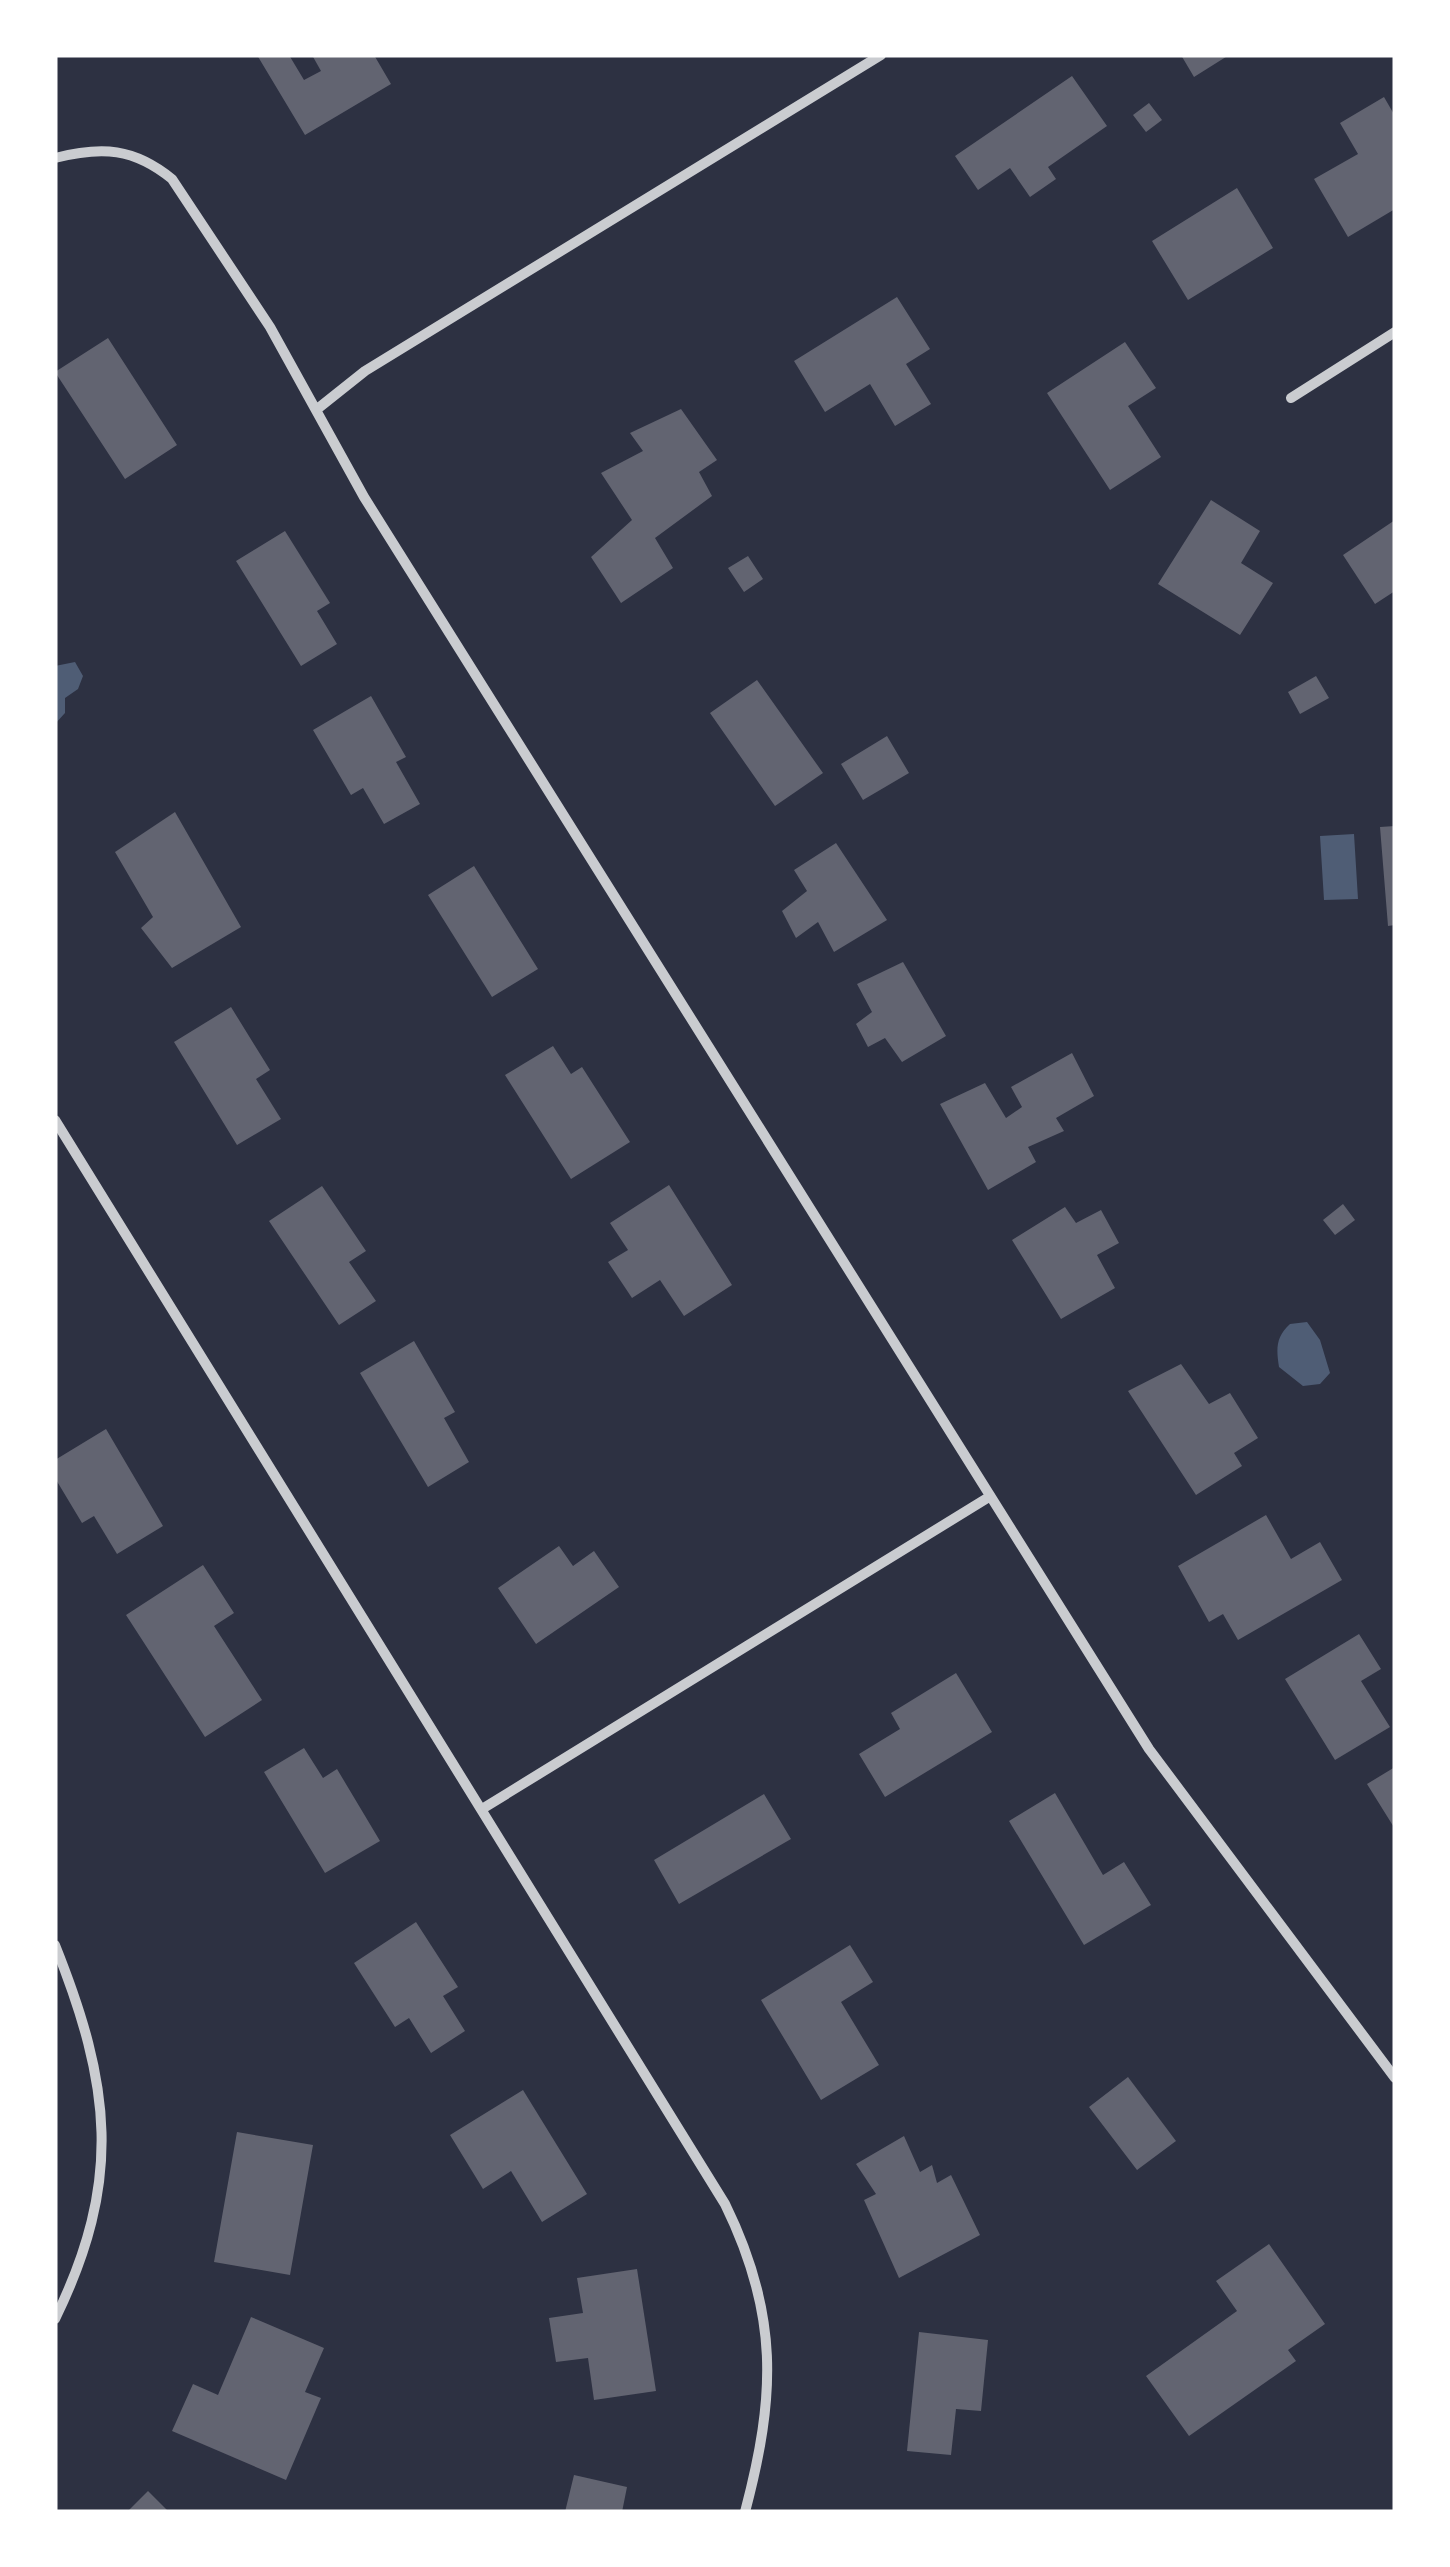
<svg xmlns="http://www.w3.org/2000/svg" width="1450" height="2567" font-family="'Alegreya Sans',sans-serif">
  <rect width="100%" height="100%" fill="#2d3142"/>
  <path fill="#4f5d75" d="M 75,662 L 83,676 L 78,689 L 65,698 L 65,713 L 55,724 L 55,666 Z
    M 1354,834 L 1358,899 L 1324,900 L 1320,836 Z
    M 1307,1322 L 1320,1340 L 1330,1373 L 1320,1384 L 1303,1386 L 1279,1367 C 1276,1348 1276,1337 1290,1324 Z"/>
  <path fill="#626471" d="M 257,55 L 289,55 L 304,80 L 321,71 L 312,55 L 374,55 L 391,84 L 305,135 Z
    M 1181,55 L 1229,55 L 1194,77 Z
    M 1072,76 L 1107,126 L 1048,167 L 1056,179 L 1030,197 L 1010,168 L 978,190 L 955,156 Z
    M 1384,97 L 1395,116 L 1395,209 L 1348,237 L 1314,179 L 1358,154 L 1340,123 Z
    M 1149,103 L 1162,120 L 1146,132 L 1133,115 Z
    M 1237,188 L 1273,248 L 1188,300 L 1152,241 Z
    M 897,297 L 930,349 L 906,364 L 931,404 L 895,426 L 870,384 L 825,412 L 794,361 Z
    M 108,338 L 177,445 L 125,479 L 55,372 Z
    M 1125,342 L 1156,388 L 1128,406 L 1161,457 L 1110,490 L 1047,393 Z
    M 681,409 L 717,460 L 699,472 L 712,496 L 655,538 L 673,568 L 621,603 L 591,557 L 632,520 L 601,473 L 643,451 L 630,433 Z
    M 1211,500 L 1260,531 L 1241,563 L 1273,583 L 1240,635 L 1158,584 Z
    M 1395,520 L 1395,591 L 1375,604 L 1343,555 Z
    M 285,531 L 330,603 L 317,611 L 337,644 L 301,666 L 236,561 Z
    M 748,556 L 763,579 L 744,592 L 728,568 Z
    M 1316,676 L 1329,698 L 1300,714 L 1288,692 Z
    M 757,680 L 823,773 L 775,806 L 710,713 Z
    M 371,696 L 406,757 L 396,762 L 420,804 L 384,824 L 363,788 L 351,795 L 313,730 Z
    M 887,736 L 909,773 L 863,800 L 841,764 Z
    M 175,812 L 241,927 L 172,968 L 141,928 L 153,917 L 115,852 Z
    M 1395,826 L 1395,925 L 1388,926 L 1380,827 Z
    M 836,843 L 887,920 L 834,952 L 818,922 L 796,938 L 782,911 L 807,891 L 794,870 Z
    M 474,866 L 538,969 L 492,997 L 428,895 Z
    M 903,962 L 946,1036 L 902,1062 L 885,1038 L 868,1047 L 856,1024 L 872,1012 L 857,984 Z
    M 231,1007 L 270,1070 L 256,1079 L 281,1119 L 237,1145 L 174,1042 Z
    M 553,1046 L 571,1074 L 582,1067 L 630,1142 L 571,1179 L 505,1075 Z
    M 1072,1053 L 1094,1096 L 1056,1118 L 1064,1131 L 1028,1147 L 1036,1162 L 988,1190 L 940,1104 L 985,1083 L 1006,1118 L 1022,1107 L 1011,1087 Z
    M 669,1185 L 732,1285 L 684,1316 L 660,1280 L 632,1298 L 608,1262 L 628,1250 L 610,1223 Z
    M 322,1186 L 366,1251 L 349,1262 L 376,1301 L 339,1325 L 269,1221 Z
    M 1343,1204 L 1355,1220 L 1335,1235 L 1323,1220 Z
    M 1065,1207 L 1076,1223 L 1101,1210 L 1119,1243 L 1097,1255 L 1115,1288 L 1061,1319 L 1012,1240 Z
    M 414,1341 L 455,1412 L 444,1418 L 469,1462 L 428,1487 L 360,1373 Z
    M 1181,1364 L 1209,1404 L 1230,1393 L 1258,1438 L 1234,1453 L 1242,1466 L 1196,1495 L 1128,1391 Z
    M 106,1429 L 163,1526 L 117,1554 L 94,1516 L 82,1523 L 55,1478 L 55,1460 Z
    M 1266,1515 L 1291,1559 L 1320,1542 L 1342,1580 L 1238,1640 L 1223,1614 L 1209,1622 L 1178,1566 Z
    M 559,1546 L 573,1566 L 594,1551 L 619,1587 L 536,1644 L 498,1588 Z
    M 203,1565 L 234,1613 L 214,1626 L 262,1700 L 205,1737 L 126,1615 Z
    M 1359,1634 L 1381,1669 L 1361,1681 L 1390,1727 L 1335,1760 L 1285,1679 Z
    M 956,1673 L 992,1732 L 885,1797 L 859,1754 L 900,1729 L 891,1713 Z
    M 304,1748 L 323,1778 L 337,1769 L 380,1841 L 325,1873 L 264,1772 Z
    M 1395,1767 L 1395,1829 L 1367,1784 Z
    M 1055,1793 L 1103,1875 L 1124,1862 L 1151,1905 L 1084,1945 L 1009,1821 Z
    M 764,1794 L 791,1839 L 679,1904 L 654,1860 Z
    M 416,1922 L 458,1987 L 443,1996 L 465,2031 L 431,2053 L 409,2018 L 395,2027 L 354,1963 Z
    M 850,1945 L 873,1982 L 841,2002 L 879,2065 L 821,2100 L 761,2000 Z
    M 1128,2077 L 1176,2141 L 1137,2170 L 1089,2107 Z
    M 523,2090 L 587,2194 L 542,2222 L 511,2171 L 483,2189 L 450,2135 Z
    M 237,2132 L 313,2145 L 290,2275 L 214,2262 Z
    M 904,2136 L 920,2172 L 932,2165 L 937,2183 L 951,2175 L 980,2235 L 899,2278 L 864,2200 L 876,2194 L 856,2164 Z
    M 1269,2244 L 1325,2324 L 1288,2350 L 1296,2361 L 1189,2436 L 1146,2376 L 1237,2311 L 1216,2281 Z
    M 637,2269 L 656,2391 L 594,2400 L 588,2358 L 556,2362 L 549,2318 L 583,2313 L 577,2278 Z
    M 251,2317 L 324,2348 L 305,2392 L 321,2398 L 286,2480 L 172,2431 L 193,2384 L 218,2395 Z
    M 919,2332 L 988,2340 L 981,2411 L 956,2409 L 951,2455 L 907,2451 Z
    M 574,2475 L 627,2487 L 622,2512 L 565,2512 Z
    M 148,2491 L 169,2512 L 127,2512 Z"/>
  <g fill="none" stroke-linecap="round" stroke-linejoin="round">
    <path stroke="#caccd0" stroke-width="10" d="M 55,158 C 102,146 134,148 172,179 L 270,327 L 364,497 L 1149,1749 L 1395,2078
      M 1291,398 L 1395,332
      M 316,410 L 365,371 L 881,55
      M 55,1120 L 725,2204 C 779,2314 776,2395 745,2512
      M 482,1809 L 989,1497
      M 55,1945 C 111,2085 123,2180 55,2319"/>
  </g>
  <rect width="1450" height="2567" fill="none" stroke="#ffffff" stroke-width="115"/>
</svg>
